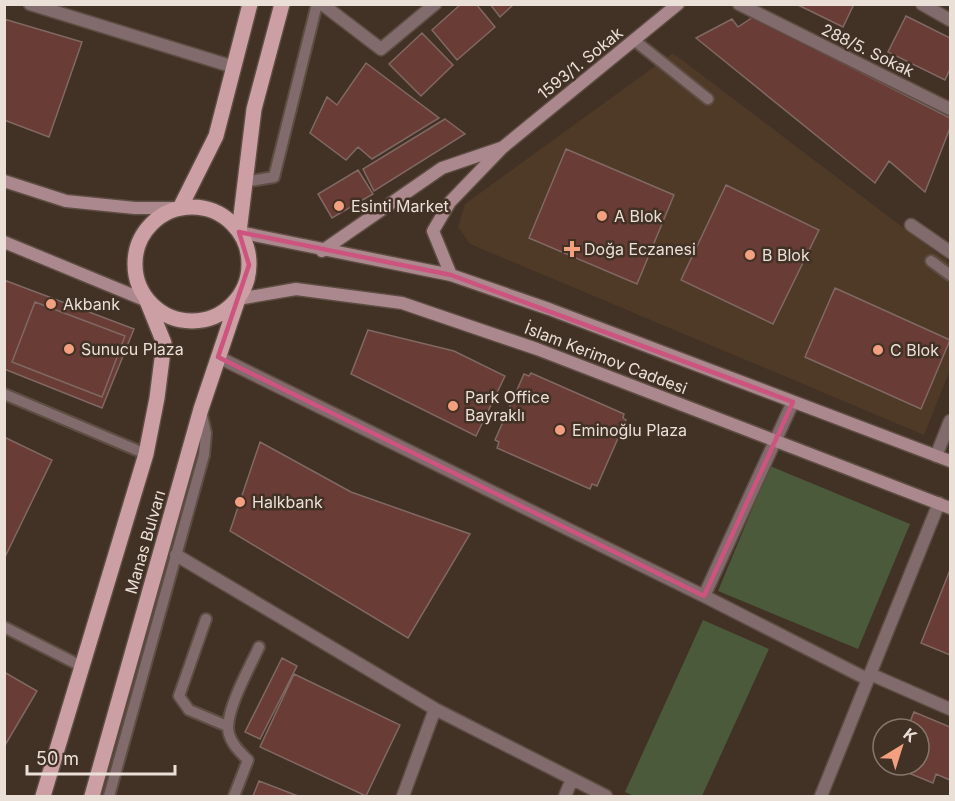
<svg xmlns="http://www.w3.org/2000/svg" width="955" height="801" font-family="Inter,sans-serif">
  <rect width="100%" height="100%" fill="#423125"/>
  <path fill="#4f3927" d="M 673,53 L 950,263 L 950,370 L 924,435 L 470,244 L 458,227 L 465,204 Z"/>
  <path fill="#4a5a3a" d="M 770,466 L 910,524 L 858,649 L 718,591 Z
    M 703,620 L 769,649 L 702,796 L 634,796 L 625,792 Z"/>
  <path fill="#693d36" stroke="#806863" stroke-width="1.5" d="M 461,4 L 476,4 L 495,27 L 457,60 L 432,30 Z
    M 490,4 L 514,4 L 500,17 Z
    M 796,4 L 854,4 L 843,27 Z
    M 906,16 L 950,38 L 950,69 L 945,80 L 888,52 Z
    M 753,17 L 950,118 L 950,128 L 925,192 L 889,161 L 875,183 L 696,38 L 732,19 L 738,27 Z
    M 4,19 L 82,42 L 49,137 L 4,120 Z
    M 422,33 L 453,65 L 421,96 L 389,64 Z
    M 366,63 L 439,118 L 372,159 L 358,147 L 346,160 L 310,133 L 327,97 L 337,105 Z
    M 445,119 L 465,134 L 374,191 L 363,169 Z
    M 566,149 L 674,195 L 637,284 L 529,238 Z
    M 358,170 L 373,194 L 332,218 L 318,194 Z
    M 726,185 L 819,230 L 773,324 L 681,280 Z
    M 4,280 L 134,329 L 102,408 L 4,369 Z
    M 835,288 L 950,340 L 921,409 L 805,357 Z
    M 35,302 L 125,336 L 102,397 L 12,362 Z
    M 368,330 L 454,351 L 505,376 L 476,436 L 351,374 Z
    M 531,373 L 624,414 L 623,418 L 626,420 L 597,486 L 592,484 L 590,489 L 497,448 L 499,442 L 495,440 L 524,374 L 529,376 Z
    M 4,437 L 52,460 L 4,559 Z
    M 260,442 L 351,492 L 470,534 L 408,638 L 230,531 Z
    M 950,570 L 950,655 L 921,643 Z
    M 282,658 L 297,666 L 260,739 L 245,732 Z
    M 4,672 L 37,691 L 4,747 Z
    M 294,674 L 400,725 L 366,796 L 260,747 Z
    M 914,712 L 950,727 L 950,780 L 936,774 L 933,783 L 889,765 L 919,765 L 919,729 L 907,729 Z
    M 259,781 L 298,796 L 253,796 Z"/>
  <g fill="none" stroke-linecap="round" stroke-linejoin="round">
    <g stroke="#5d4d42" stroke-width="14">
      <path id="lane" d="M 634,40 L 708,99
        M 244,182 L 274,177 L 317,4
        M 931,261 L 950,275
        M 4,394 L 146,454
        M 206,619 L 179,696 L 189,710 L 227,726
        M 4,627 L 81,666
        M 109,796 L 204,455 L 206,433 L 201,411
        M 234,796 L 248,760 C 241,753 232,745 229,734 C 223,714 250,667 259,647"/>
    </g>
    <g stroke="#5d4d42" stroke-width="15">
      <path id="street" d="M 30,4 L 234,67
        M 322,4 L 381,49 L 435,4
        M 739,4 L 950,109
        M 922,4 L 950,20
        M 911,225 L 950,252
        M 218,357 L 704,596 L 867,679
        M 936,456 L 950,421
        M 176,555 L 435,709 L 606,796
        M 704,596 L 793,402
        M 870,674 L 950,709
        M 403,796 L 435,709
        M 565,796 L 572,779
        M 821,796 L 939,503"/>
    </g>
    <g stroke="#5d4d42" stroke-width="15">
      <path id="secondary" d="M 4,181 L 66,201 L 135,208 L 180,208
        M 239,232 L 451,275 L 549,309 L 950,461
        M 4,242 L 147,301
        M 322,251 L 442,168 L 501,148
        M 451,275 L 433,231 L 450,202 L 502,148 L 678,4
        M 238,299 L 296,289 L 402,303 L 537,349 L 950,508"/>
    </g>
    <g stroke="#5d4d42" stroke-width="18">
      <path id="primary" d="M135 264a57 57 0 1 1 114 0a57 57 0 1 1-114 0Z
        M 180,208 L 216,136 L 250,4
        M 239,232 L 254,109 L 282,4
        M 43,796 L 146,454 L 157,398 L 164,343 L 147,301
        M 92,796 L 201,409 L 238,299"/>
    </g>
    <use href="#lane" stroke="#816b6d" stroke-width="10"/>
    <use href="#street" stroke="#816b6d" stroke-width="12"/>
    <use href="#secondary" stroke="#ab888d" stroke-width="12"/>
    <use href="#primary" stroke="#cc9fa4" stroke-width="15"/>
  </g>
  <path fill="none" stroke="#ce5480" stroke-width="4.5" stroke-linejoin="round" d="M 239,232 L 451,275 L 793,402 L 704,596 L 218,357 L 249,265 Z"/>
  <g fill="#f2a07f" stroke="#423125" stroke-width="2">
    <circle cx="339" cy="206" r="6"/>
    <circle cx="602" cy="216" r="6"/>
    <path d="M569 240h6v6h6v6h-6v6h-6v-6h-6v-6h6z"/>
    <circle cx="750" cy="255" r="6"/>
    <circle cx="51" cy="304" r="6"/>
    <circle cx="69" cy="349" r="6"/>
    <circle cx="878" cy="350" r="6"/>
    <circle cx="453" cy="406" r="6"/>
    <circle cx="560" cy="430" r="6"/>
    <circle cx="240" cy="502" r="6"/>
  </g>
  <g text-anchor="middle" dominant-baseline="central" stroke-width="5" stroke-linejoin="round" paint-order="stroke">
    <g font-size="16" fill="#ebe0d8" stroke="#423125">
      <text transform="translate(868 50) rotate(26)">288/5. Sokak</text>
      <text transform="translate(580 63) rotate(-39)">1593/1. Sokak</text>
      <text transform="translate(606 358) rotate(21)">İslam Kerimov Caddesi</text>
      <text transform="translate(145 542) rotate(-74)">Manas Bulvarı</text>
    </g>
    <g font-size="16" fill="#ebe0d8" stroke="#423125" text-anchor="start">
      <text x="351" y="206">Esinti Market</text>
      <text x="614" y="216">A Blok</text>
      <text x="584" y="249">Doğa Eczanesi</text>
      <text x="762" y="255">B Blok</text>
      <text x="63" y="304">Akbank</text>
      <text x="81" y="349">Sunucu Plaza</text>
      <text x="890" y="350">C Blok</text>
      <text x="465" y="397">Park Office<tspan x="465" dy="18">Bayraklı</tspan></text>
      <text x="572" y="430">Eminoğlu Plaza</text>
      <text x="252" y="502">Halkbank</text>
    </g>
  </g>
  <rect width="955" height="801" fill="none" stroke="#ebe0d8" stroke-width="12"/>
  <g transform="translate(901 747) rotate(38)"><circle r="28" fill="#423125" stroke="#86776d" stroke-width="1.5"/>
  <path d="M0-4.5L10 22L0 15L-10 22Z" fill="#f2a07f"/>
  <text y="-9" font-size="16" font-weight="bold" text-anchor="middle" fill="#ebe0d8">K</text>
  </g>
  <path d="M27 765v9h148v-9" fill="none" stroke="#ebe0d8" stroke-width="3"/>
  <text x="36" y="765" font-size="18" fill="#ebe0d8" stroke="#423125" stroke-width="4.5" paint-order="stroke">50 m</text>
</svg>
